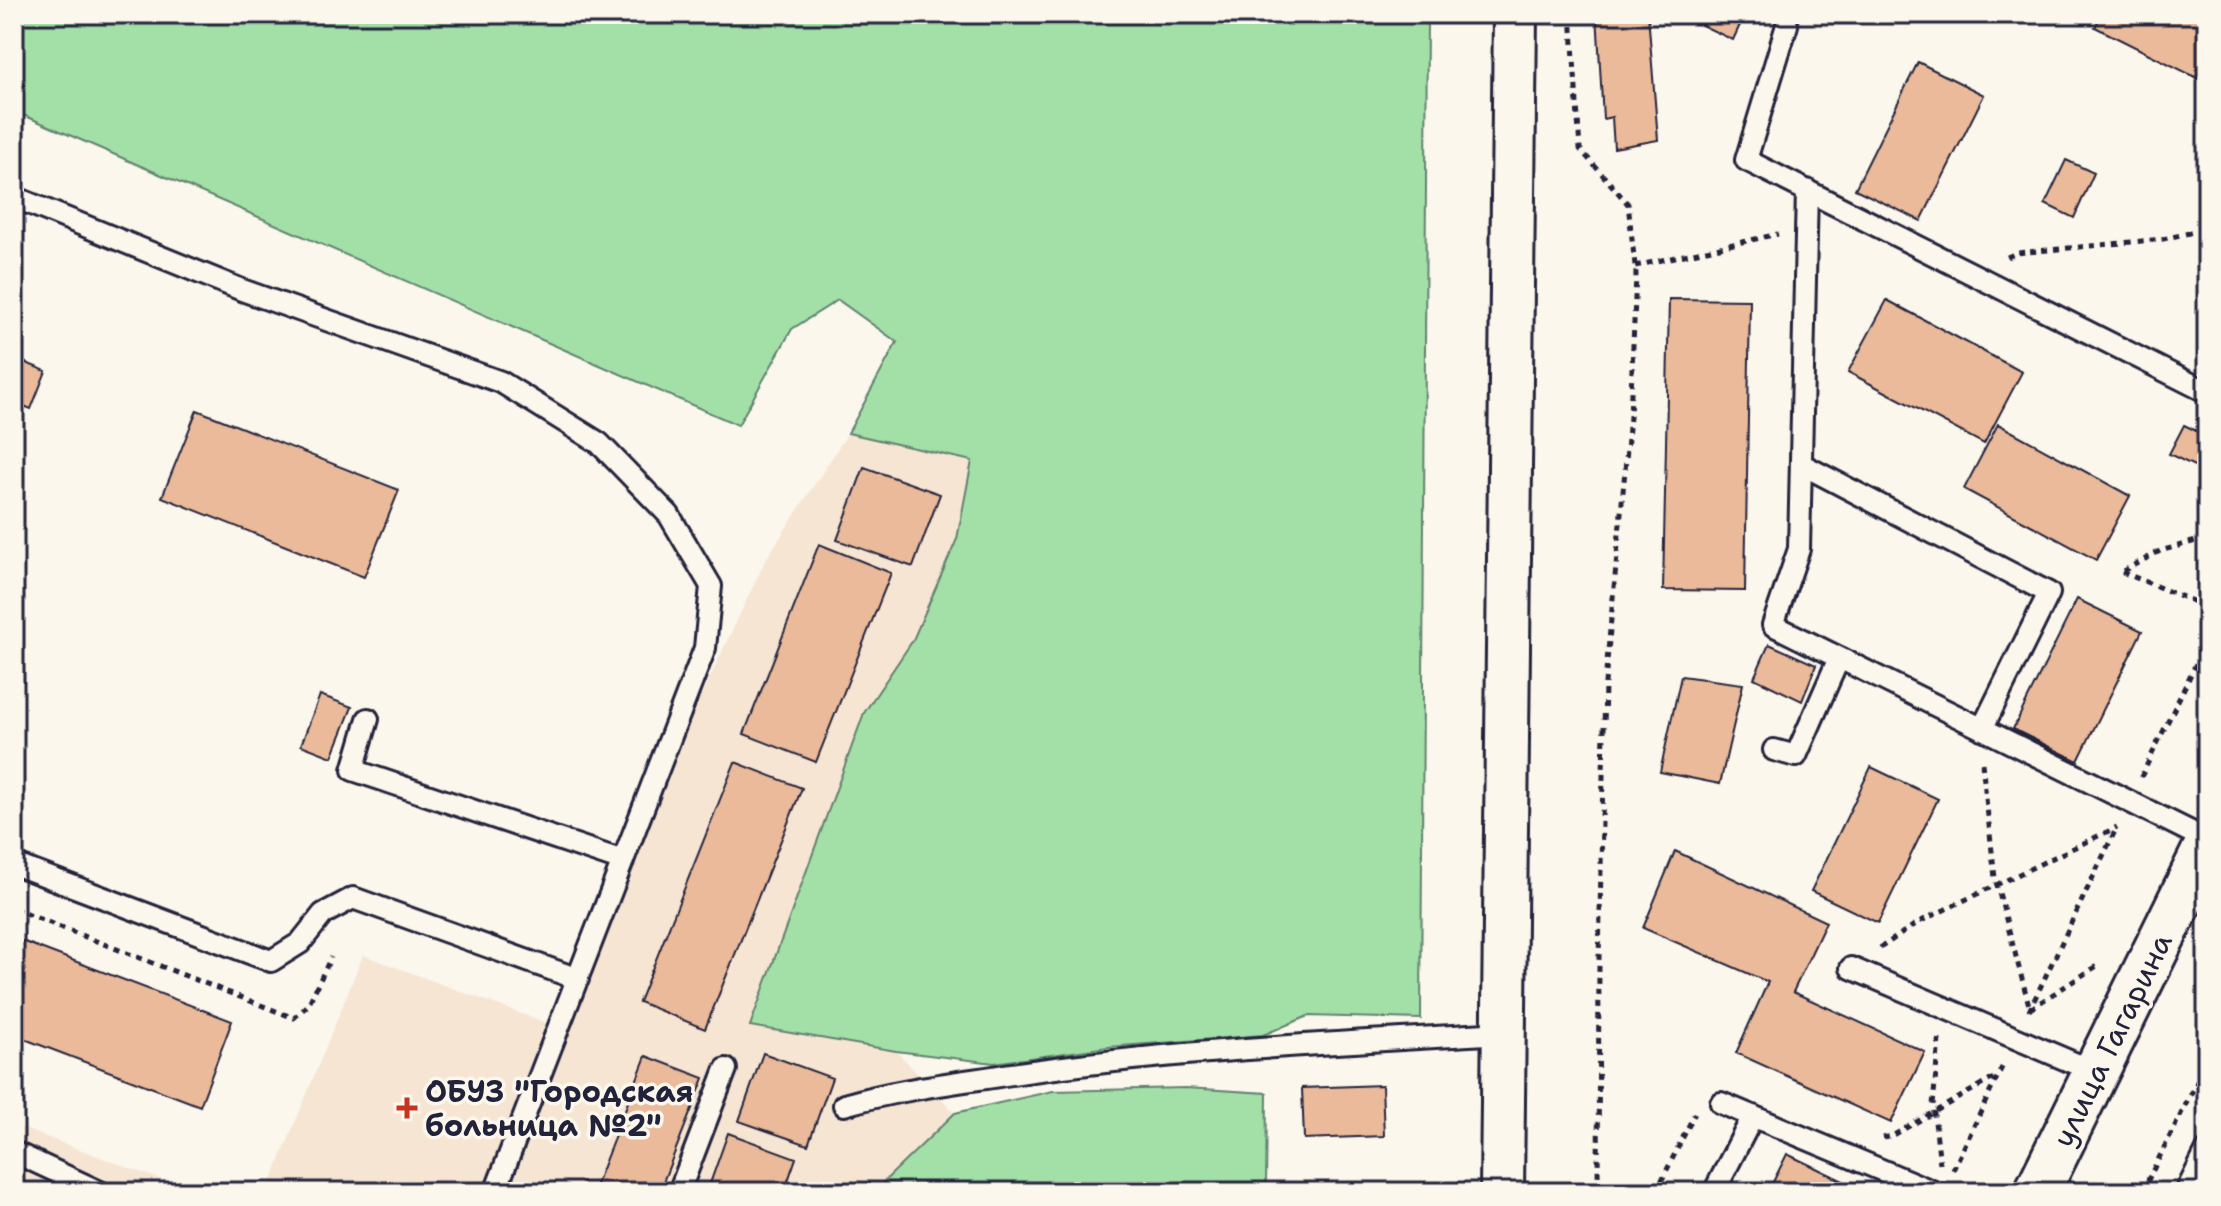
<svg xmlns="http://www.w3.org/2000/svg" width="2221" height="1206" font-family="'Shantell Sans',sans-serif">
  <rect width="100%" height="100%" fill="#fbf7ec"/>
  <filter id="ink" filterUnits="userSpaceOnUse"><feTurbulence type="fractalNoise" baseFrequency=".0125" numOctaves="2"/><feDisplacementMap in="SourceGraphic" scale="16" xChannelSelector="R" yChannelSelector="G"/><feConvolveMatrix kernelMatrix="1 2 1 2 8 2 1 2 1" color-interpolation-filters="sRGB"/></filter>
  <g filter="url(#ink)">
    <path fill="#f6e5d3" d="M 848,433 L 972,461 L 957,539 L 913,640 L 864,713 L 751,1027 L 896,1051 L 955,1113 L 873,1192 L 267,1192 L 363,955 L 546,1023 L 766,559 Z
      M 14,1125 L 194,1192 L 14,1192 Z"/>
    <path fill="#a3e0a7" stroke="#628171" stroke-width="2" d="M 14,14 L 1427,14 L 1421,1019 L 1308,1016 L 1263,1035 L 1108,1047 L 994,1063 L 896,1051 L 750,1026 L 864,713 L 913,640 L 957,539 L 972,461 L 848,433 L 897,342 L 838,300 L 792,329 L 738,425 L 14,111 Z
      M 1186,1088 L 1267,1093 L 1266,1192 L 873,1192 L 955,1113 L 1053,1091 Z"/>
    <path fill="#eaba9a" stroke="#22223b" stroke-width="2" d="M 1597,14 L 1648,14 L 1658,140 L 1614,148 L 1612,117 L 1603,119 Z
      M 1699,14 L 1745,14 L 1733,40 L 1695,22 Z
      M 2102,14 L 2207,14 L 2207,83 L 2095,27 Z
      M 1918,62 L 1984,95 L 1921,221 L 1855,189 Z
      M 2066,160 L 2094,173 L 2074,218 L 2045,204 Z
      M 1669,299 L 1750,300 L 1745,591 L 1663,590 Z
      M 1887,300 L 2022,372 L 1984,444 L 1848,372 Z
      M 14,358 L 46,371 L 31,409 L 14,402 Z
      M 197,410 L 399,490 L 364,577 L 162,497 Z
      M 1998,424 L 2130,496 L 2096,560 L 1964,489 Z
      M 2184,425 L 2207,436 L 2207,472 L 2169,454 Z
      M 864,467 L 940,494 L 913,567 L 837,540 Z
      M 819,544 L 891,573 L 816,762 L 744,734 Z
      M 2077,599 L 2142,631 L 2078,761 L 2013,729 Z
      M 1769,644 L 1816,665 L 1802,701 L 1754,678 Z
      M 1681,676 L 1743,684 L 1720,784 L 1660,772 Z
      M 320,695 L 352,707 L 332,757 L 301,745 Z
      M 735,762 L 802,788 L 705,1029 L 639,1002 Z
      M 1871,767 L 1938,799 L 1878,923 L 1811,891 Z
      M 1675,851 L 1826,922 L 1793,992 L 1925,1052 L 1891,1123 L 1736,1053 L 1768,982 L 1643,928 Z
      M 14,938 L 232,1021 L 200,1106 L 14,1035 Z
      M 763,1053 L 832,1078 L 808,1145 L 739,1121 Z
      M 646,1056 L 704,1078 L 659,1192 L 593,1192 Z
      M 1382,1085 L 1384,1136 L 1304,1139 L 1302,1088 Z
      M 728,1133 L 796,1158 L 784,1192 L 707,1192 Z
      M 1787,1154 L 1866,1192 L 1768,1192 Z"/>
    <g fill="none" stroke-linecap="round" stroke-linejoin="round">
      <g stroke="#22223b" stroke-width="26">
        <path id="service" d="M 1787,25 L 1746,160 L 2207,392
          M 1807,190 L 1799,549 L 1773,625 L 2207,840
          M 14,197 L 242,290 L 501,382 L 599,443 L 669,515 L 711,586 L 705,648 L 495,1192
          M 1801,464 L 2049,593 L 1982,729
          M 368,719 L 353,770 L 623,861
          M 1774,750 L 1796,756 L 1839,658
          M 14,864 L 271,961 L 300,943 L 323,914 L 353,898 L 578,979
          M 1851,968 L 2095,1072
          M 1721,1103 L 1934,1192
          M 844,1105 C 899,1089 955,1083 1012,1074 C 1175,1050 1339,1043 1504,1033
          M 14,1152 L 100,1192
          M 679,1192 L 726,1069
          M 1714,1192 L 1753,1116
          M 2186,1192 L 2207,1150"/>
      </g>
      <g stroke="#22223b" stroke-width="48">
        <path id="minor" d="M 1502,1192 L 1515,14"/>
      </g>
      <g stroke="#22223b" stroke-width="50">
        <path id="secondary" d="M 2037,1192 L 2207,846"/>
      </g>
      <path stroke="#22223b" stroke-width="5" stroke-dasharray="6 6" stroke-linecap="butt" d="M 1571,14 L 1580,149 L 1628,204 L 1636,274 L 1630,417 L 1605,683 L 1599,959 L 1598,1192
        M 2007,257 L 2017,253 L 2163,239 L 2207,229
        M 1635,266 L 1778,234
        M 2123,571 L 2160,551 L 2207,538
        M 2122,572 L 2207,607
        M 1982,763 L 1995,878 L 2030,1009 L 2100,964
        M 2141,777 L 2207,641
        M 14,909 L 294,1018 L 308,1005 L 331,957
        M 1880,948 L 1919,922 L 2117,827
        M 2029,1011 L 2116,829
        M 1939,1039 L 1933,1105 L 1940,1164
        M 1883,1138 L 1892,1136 L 1997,1076
        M 1953,1170 L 2004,1063
        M 1656,1192 L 1695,1113
        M 2142,1192 L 2207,1062"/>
      <use href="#service" stroke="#fbf7ec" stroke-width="20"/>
      <use href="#minor" stroke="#fbf7ec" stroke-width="42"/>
      <use href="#secondary" stroke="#fbf7ec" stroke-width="44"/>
    </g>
  </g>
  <path fill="#c8321e" stroke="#fbf7ec" stroke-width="3" d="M403 1096h8v8h8v8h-8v8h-8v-8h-8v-8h8z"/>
  <g text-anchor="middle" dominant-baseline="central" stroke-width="7" stroke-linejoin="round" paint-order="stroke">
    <g font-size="30" fill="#22223b" stroke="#fbf7ec">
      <text transform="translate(2112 1040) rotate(-64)">улица Гагарина</text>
    </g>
    <g font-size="30" font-weight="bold" fill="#22223b" stroke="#fbf7ec" text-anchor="start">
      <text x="425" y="1091">ОБУЗ "Городская<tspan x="425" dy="34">больница №2"</tspan></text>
    </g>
  </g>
  <rect width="2221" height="1206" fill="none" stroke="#fbf7ec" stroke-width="48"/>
  <rect x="24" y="24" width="2173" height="1158" fill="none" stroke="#22223b" stroke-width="3" filter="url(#ink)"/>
</svg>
